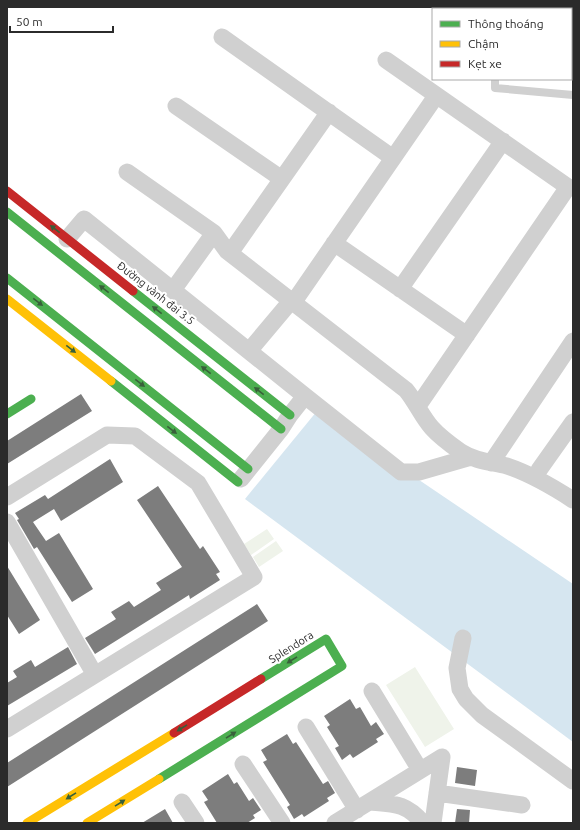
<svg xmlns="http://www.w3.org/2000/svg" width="580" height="830" font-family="Ubuntu,sans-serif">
  <rect width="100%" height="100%" fill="#fff"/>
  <path fill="#eff3ea" d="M 267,529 L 274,539 L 251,555 L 244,544 Z
    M 276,541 L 283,551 L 259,567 L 253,557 Z
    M 415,667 L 454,729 L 425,747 L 386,685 Z"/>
  <path fill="#d6e6f0" d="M 317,411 L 573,584 L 573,742 L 245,499 Z"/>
  <path fill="#7d7d7d" d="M 81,394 L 92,411 L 7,464 L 7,441 Z
    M 110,459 L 123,482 L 61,521 L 54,509 L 33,522 L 46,541 L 59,533 L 93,589 L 72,602 L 37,547 L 34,549 L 17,520 L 19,519 L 15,513 L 45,495 L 48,499 Z
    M 158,486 L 200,549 L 203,546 L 220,572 L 216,574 L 220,580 L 190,599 L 189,595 L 95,654 L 85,638 L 116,619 L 111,612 L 129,601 L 134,607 L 161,590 L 156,583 L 182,567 L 137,500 Z
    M 7,566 L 40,620 L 19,634 L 7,615 Z
    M 257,604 L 268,621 L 7,787 L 7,763 Z
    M 68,647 L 77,664 L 7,706 L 7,683 L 17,677 L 13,671 L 31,660 L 35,667 Z
    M 350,699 L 356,709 L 360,707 L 371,726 L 376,722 L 384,734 L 376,739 L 378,742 L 353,758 L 350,754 L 342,760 L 335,748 L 339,746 L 327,727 L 330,725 L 324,716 Z
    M 287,734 L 293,744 L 296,742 L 323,784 L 328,781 L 335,793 L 327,798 L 329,801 L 304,817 L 302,814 L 294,819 L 287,807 L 290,805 L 263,762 L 267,760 L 261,750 Z
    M 457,767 L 477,770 L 475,786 L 455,783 Z
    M 228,774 L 234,784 L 237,782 L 249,801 L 253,798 L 261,810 L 253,815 L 255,818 L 247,823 L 217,823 L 204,802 L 208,800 L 202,791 Z
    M 165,809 L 173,823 L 142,823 Z
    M 457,809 L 470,810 L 469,823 L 455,823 Z"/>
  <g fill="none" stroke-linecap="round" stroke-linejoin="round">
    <path stroke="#d0d0d0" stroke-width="8" d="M 497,9 L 497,7
      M 495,79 L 495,88 L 573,95"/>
    <path stroke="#d0d0d0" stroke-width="17" d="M 222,37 L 393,158
      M 386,60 L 568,187 L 418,406
      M 176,106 L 282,179
      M 127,172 L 214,233 L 227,251 L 406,390 C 416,402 422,417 432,428 C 440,437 451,445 461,452 C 475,461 491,462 507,466 C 531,474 553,487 573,500
      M 67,239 L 84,219 L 305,396
      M 334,243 L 467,335
      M 230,253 L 329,112
      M 400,289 L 503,141
      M 173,290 L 214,233
      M 293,303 L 436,96
      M 249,351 L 291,301
      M 491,463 L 573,341
      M 539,470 L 573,422
      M 241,479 L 281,429 L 290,415 L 305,396 L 401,472 L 419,472 L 471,457
      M 7,497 L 107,435 L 135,436 L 198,483 L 254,577 L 7,729
      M 7,522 L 95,675
      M 463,638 L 457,668 L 460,689 L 466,699 L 482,715 L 573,781
      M 372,691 L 420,770
      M 306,727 L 357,810
      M 243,764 L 282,823
      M 437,793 L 522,805
      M 182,802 L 196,823
      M 370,802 C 395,804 406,803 423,823
      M 335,823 L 442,757
      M 433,823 L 442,757"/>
    <path stroke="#4caf50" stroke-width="9" d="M 7,212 L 281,429
      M 7,278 L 248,469
      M 133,291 L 290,415
      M 111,381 L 238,482
      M 7,414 L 31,399
      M 159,779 L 342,666 L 326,639 L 261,679"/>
    <path stroke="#ffc107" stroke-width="9" d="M 7,299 L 111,381
      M 27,823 L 174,733
      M 87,823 L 159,779"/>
    <path stroke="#c62828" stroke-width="9" d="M 7,191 L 133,291
      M 174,733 L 261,679"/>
  </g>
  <defs><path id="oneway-solid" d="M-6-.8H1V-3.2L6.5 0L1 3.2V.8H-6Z"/></defs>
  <g fill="#38603a">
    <use href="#oneway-solid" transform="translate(55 229) rotate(-142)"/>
    <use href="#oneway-solid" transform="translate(104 289) rotate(-142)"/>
    <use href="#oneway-solid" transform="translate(38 302) rotate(38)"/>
    <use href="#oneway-solid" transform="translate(157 310) rotate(-142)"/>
    <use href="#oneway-solid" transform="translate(71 349) rotate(38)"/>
    <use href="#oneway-solid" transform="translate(206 370) rotate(-142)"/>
    <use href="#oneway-solid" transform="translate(140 383) rotate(38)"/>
    <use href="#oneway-solid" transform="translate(259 391) rotate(-142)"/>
    <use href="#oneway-solid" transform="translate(172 430) rotate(38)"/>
    <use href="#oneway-solid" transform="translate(292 660) rotate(148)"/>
    <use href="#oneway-solid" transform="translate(182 728) rotate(148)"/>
    <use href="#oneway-solid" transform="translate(231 735) rotate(-32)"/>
    <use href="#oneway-solid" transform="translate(71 796) rotate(148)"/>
    <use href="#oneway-solid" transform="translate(120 803) rotate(-32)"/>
  </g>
  <g text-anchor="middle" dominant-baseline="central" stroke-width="4" stroke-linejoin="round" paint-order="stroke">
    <g font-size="11" fill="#2b2b2b" stroke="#fff">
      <text transform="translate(156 293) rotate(38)">Đường vành đai 3.5</text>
      <text transform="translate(291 647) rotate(-32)">Splendora</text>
    </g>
  </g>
  <rect width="580" height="830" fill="none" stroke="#2b2b2b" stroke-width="16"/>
  <rect x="432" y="8" width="140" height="72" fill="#ffffff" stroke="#aaaaaa"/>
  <rect x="440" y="21" width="20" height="6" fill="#4caf50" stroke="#aaaaaa"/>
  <text x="468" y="28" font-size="12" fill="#2b2b2b">Thông thoáng</text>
  <rect x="440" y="41" width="20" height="6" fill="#ffc107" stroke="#aaaaaa"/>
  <text x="468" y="48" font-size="12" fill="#2b2b2b">Chậm</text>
  <rect x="440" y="61" width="20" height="6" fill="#c62828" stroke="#aaaaaa"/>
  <text x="468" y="68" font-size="12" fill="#2b2b2b">Kẹt xe</text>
  <path d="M10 26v6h103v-6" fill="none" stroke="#2b2b2b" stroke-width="2"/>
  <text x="16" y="26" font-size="12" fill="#2b2b2b" stroke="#ffffff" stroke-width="3" paint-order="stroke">50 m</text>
</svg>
